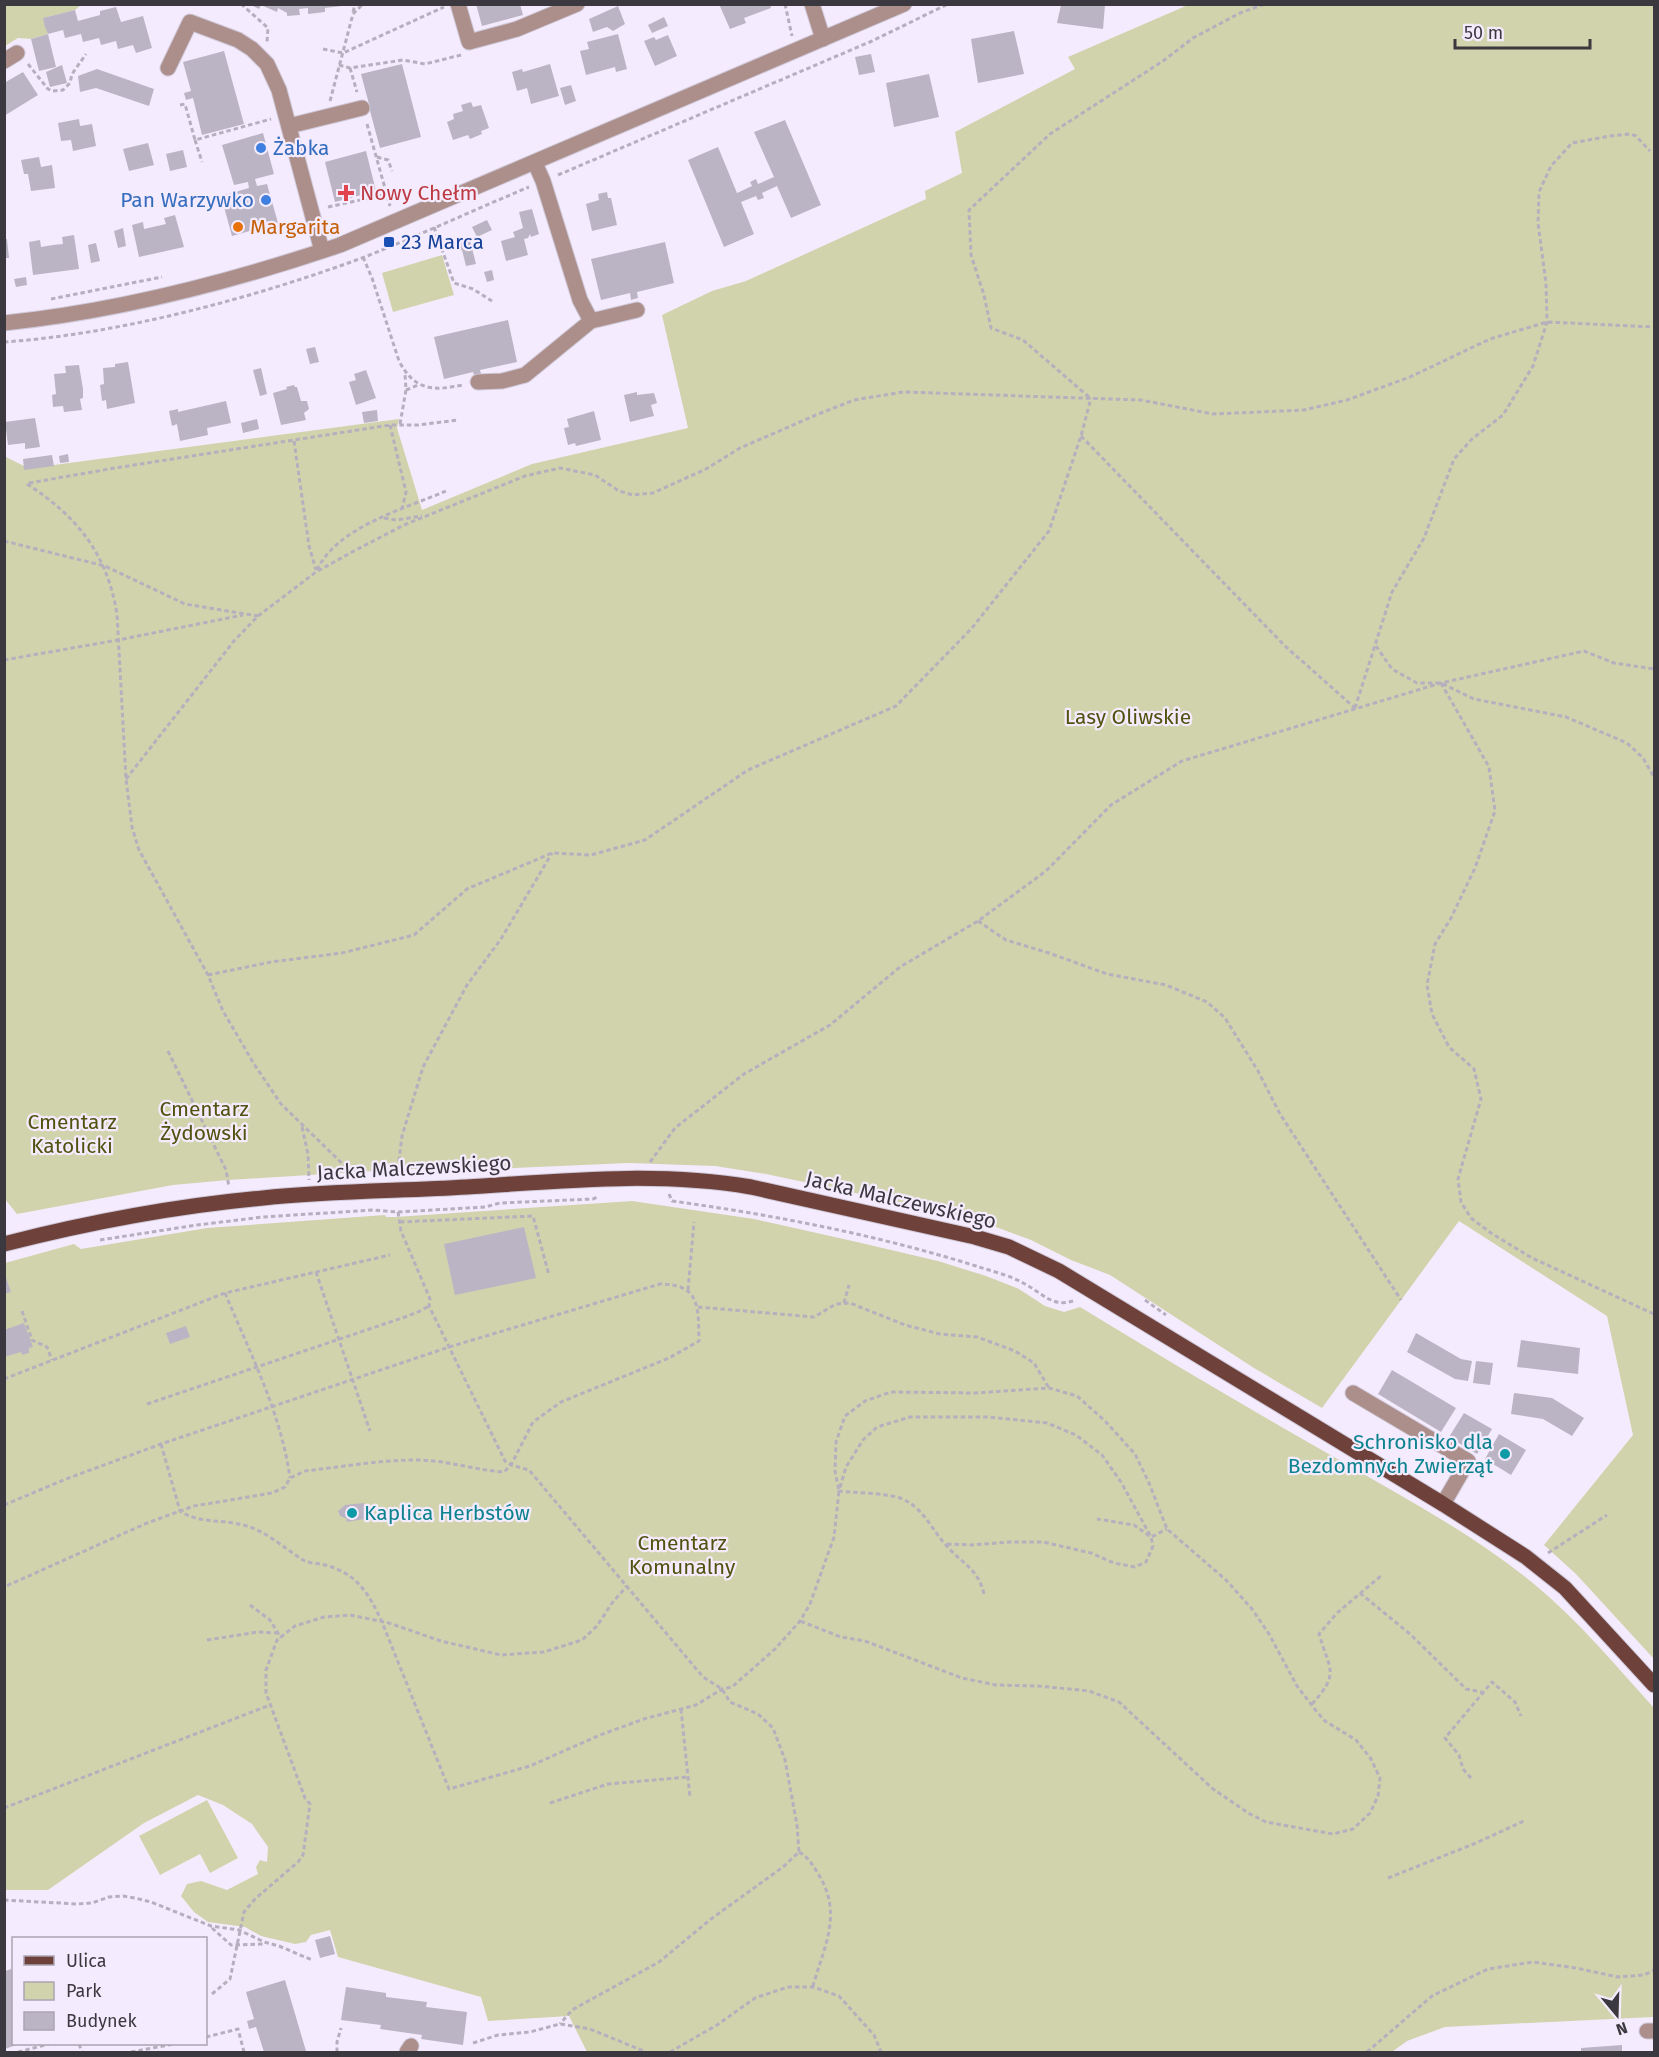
<svg xmlns="http://www.w3.org/2000/svg" width="1659" height="2057" font-family="'Fira Sans',sans-serif">
  <rect width="100%" height="100%" fill="#f4ecfe"/>
  <path fill="#d1d3ac" d="M 5,5 L 81,5 L 75,10 L 44,18 L 48,34 L 31,39 L 18,38 L 5,46 Z
    M 1188,5 L 1654,5 L 1654,1659 L 1576,1574 L 1544,1545 L 1633,1435 L 1607,1316 L 1459,1221 L 1322,1408 L 1254,1368 L 1110,1275 L 1071,1260 L 1031,1240 L 993,1226 L 931,1209 L 766,1174 L 715,1166 L 629,1163 L 489,1169 L 406,1169 L 228,1180 L 173,1185 L 17,1214 L 4,1198 L 4,456 L 24,466 L 24,469 L 399,419 L 397,428 L 422,510 L 532,464 L 688,428 L 662,315 L 712,291 L 746,281 L 926,199 L 925,191 L 962,173 L 955,132 L 1075,69 L 1068,57 Z
    M 442,255 L 454,295 L 393,312 L 382,273 Z
    M 632,1201 L 754,1219 L 857,1242 L 938,1261 L 986,1276 L 1019,1289 L 1045,1306 L 1064,1312 L 1080,1307 C 1162,1357 1244,1406 1327,1453 C 1397,1494 1471,1532 1534,1584 C 1578,1620 1616,1666 1654,1708 L 1654,2017 L 1445,2027 L 1407,2041 L 1392,2052 L 587,2052 L 569,2016 L 488,2021 L 481,1997 L 338,1957 L 330,1930 L 311,1935 L 306,1942 L 295,1944 L 261,1936 L 245,1927 L 208,1922 L 194,1912 L 181,1896 L 187,1884 L 201,1881 L 227,1890 L 258,1874 L 256,1867 L 260,1860 L 267,1862 L 268,1847 L 252,1824 L 223,1805 L 198,1795 L 144,1823 L 48,1890 L 5,1890 L 5,1263 L 74,1244 L 81,1249 L 207,1228 L 385,1215 L 386,1217 L 395,1217 Z
    M 207,1800 L 238,1858 L 210,1873 L 200,1854 L 160,1875 L 139,1836 Z"/>
  <path fill="#bbb4c5" d="M 249,4 L 342,4 L 342,6 L 325,8 L 325,12 L 308,14 L 308,8 L 299,9 L 300,15 L 287,16 L 287,13 L 278,8 L 277,12 L 261,5 L 259,9 Z
    M 476,4 L 520,4 L 523,15 L 482,26 Z
    M 719,4 L 770,4 L 771,8 L 744,18 L 746,23 L 730,29 Z
    M 1061,5 L 1105,5 L 1103,29 L 1057,23 Z
    M 618,6 L 625,24 L 613,31 L 607,27 L 593,32 L 589,19 Z
    M 116,7 L 121,22 L 143,16 L 152,48 L 136,53 L 133,45 L 118,49 L 116,41 L 101,45 L 99,38 L 83,42 L 81,34 L 65,38 L 63,30 L 48,34 L 45,27 L 43,18 L 75,10 L 78,21 L 100,15 L 100,11 Z
    M 664,17 L 668,26 L 652,33 L 648,25 Z
    M 1014,31 L 1024,74 L 978,83 L 971,39 Z
    M 48,34 L 56,67 L 39,71 L 31,39 Z
    M 618,34 L 627,69 L 616,72 L 615,67 L 586,75 L 580,51 L 589,49 L 587,42 Z
    M 668,35 L 677,56 L 655,66 L 644,41 L 654,37 L 656,40 Z
    M 224,51 L 244,124 L 202,135 L 193,98 L 186,100 L 184,93 L 191,91 L 183,62 Z
    M 871,54 L 875,72 L 859,75 L 855,57 Z
    M 402,64 L 421,137 L 380,148 L 370,111 L 364,113 L 362,105 L 369,104 L 361,74 Z
    M 550,64 L 559,96 L 531,104 L 527,88 L 517,91 L 512,72 L 522,69 L 523,72 Z
    M 62,65 L 67,83 L 50,87 L 46,72 Z
    M 97,69 L 154,89 L 149,106 L 96,88 L 80,92 L 78,76 Z
    M 23,72 L 38,95 L 4,116 L 4,83 Z
    M 929,74 L 939,117 L 894,127 L 886,83 Z
    M 571,85 L 576,101 L 565,105 L 560,88 Z
    M 471,102 L 473,107 L 481,105 L 489,128 L 481,131 L 482,134 L 470,139 L 468,135 L 453,140 L 447,122 L 454,119 L 453,114 L 463,111 L 461,105 Z
    M 79,119 L 80,126 L 92,124 L 96,146 L 73,151 L 71,140 L 61,141 L 58,123 Z
    M 785,120 L 821,205 L 791,218 L 777,186 L 762,193 L 764,198 L 758,200 L 756,196 L 741,202 L 754,234 L 724,247 L 688,160 L 718,147 L 737,193 L 752,186 L 750,182 L 756,179 L 758,184 L 774,177 L 754,132 Z
    M 263,133 L 274,174 L 255,179 L 257,186 L 267,184 L 278,223 L 232,236 L 221,196 L 249,188 L 248,182 L 234,185 L 222,145 Z
    M 148,143 L 154,165 L 129,171 L 123,149 Z
    M 183,150 L 187,167 L 170,171 L 166,154 Z
    M 366,151 L 376,191 L 335,202 L 325,162 Z
    M 39,157 L 41,167 L 52,165 L 55,188 L 31,191 L 28,174 L 24,174 L 21,160 Z
    M 607,192 L 608,198 L 611,198 L 617,225 L 592,231 L 586,204 L 599,200 L 598,194 Z
    M 532,209 L 539,234 L 531,237 L 530,234 L 528,238 L 524,239 L 528,255 L 506,261 L 501,241 L 515,237 L 513,232 L 523,228 L 519,212 Z
    M 175,215 L 184,247 L 139,257 L 132,225 L 143,222 L 144,229 L 166,224 L 164,218 Z
    M 487,220 L 492,230 L 477,237 L 472,227 Z
    M 123,228 L 126,246 L 118,248 L 114,231 Z
    M 74,235 L 79,269 L 33,275 L 29,242 L 40,240 L 41,247 L 53,245 L 63,244 L 62,237 Z
    M 469,236 L 476,264 L 466,266 L 462,250 L 459,251 L 456,239 Z
    M 4,239 L 7,239 L 9,258 L 4,258 Z
    M 665,242 L 674,283 L 637,292 L 638,298 L 631,300 L 630,293 L 601,300 L 591,259 Z
    M 96,243 L 100,261 L 91,263 L 88,245 Z
    M 492,270 L 494,280 L 487,282 L 484,272 Z
    M 26,277 L 27,285 L 16,287 L 14,279 Z
    M 508,320 L 517,362 L 480,370 L 482,377 L 475,379 L 473,372 L 444,379 L 434,337 Z
    M 315,347 L 319,362 L 310,364 L 306,349 Z
    M 128,362 L 135,403 L 107,409 L 106,400 L 102,401 L 100,385 L 104,384 L 103,368 L 115,367 L 115,364 Z
    M 79,365 L 83,389 L 83,398 L 80,399 L 82,410 L 64,412 L 63,406 L 53,407 L 52,395 L 56,394 L 54,374 L 66,373 L 65,366 Z
    M 261,368 L 267,394 L 260,396 L 253,370 Z
    M 366,370 L 376,398 L 356,405 L 349,382 L 356,380 L 354,374 Z
    M 294,385 L 295,387 L 297,387 L 301,401 L 307,401 L 309,409 L 304,413 L 306,420 L 281,425 L 273,393 L 287,389 L 286,387 Z
    M 637,392 L 637,395 L 654,393 L 657,403 L 651,405 L 654,416 L 630,422 L 624,395 Z
    M 226,401 L 231,423 L 207,428 L 208,435 L 180,441 L 177,424 L 172,426 L 169,411 L 178,409 L 178,412 Z
    M 377,410 L 378,421 L 364,423 L 362,412 Z
    M 594,411 L 601,440 L 576,446 L 575,443 L 568,445 L 564,428 L 569,427 L 567,419 Z
    M 35,418 L 40,447 L 25,449 L 25,443 L 8,445 L 5,422 Z
    M 257,419 L 259,429 L 243,433 L 241,423 Z
    M 68,454 L 69,462 L 60,463 L 59,456 Z
    M 52,455 L 54,466 L 24,470 L 23,459 Z
    M 524,1227 L 536,1278 L 455,1295 L 444,1244 Z
    M 4,1272 L 11,1292 L 4,1294 Z
    M 24,1323 L 33,1347 L 29,1348 L 29,1353 L 22,1355 L 21,1352 L 4,1357 L 4,1330 Z
    M 186,1326 L 190,1337 L 170,1344 L 166,1333 Z
    M 1416,1333 L 1461,1359 L 1472,1361 L 1468,1381 L 1455,1379 L 1407,1352 Z
    M 1521,1340 L 1580,1348 L 1578,1374 L 1517,1367 Z
    M 1476,1361 L 1493,1363 L 1490,1385 L 1473,1383 Z
    M 1392,1370 L 1456,1408 L 1441,1432 L 1378,1394 Z
    M 1514,1393 L 1552,1398 L 1584,1418 L 1572,1436 L 1543,1419 L 1511,1414 Z
    M 1464,1413 L 1492,1429 L 1477,1454 L 1449,1437 Z
    M 1499,1434 L 1526,1450 L 1511,1475 L 1485,1459 Z
    M 364,1503 L 365,1519 L 346,1522 L 347,1519 L 340,1516 L 338,1511 L 345,1505 Z
    M 330,1936 L 335,1954 L 320,1958 L 315,1940 Z
    M 11,1969 L 14,1975 L 14,2044 L 19,2044 L 5,2049 L 5,1971 Z
    M 285,1980 L 306,2051 L 300,2052 L 264,2052 L 256,2027 L 249,2029 L 247,2021 L 254,2019 L 246,1992 Z
    M 346,1987 L 386,1993 L 386,1997 L 427,2002 L 426,2007 L 467,2012 L 463,2045 L 421,2039 L 422,2035 L 380,2029 L 381,2025 L 341,2020 Z
    M 1622,2045 L 1622,2052 L 1581,2052 L 1581,2048 Z"/>
  <g fill="none" stroke-linecap="round" stroke-linejoin="round">
    <g stroke="#cfc8d8" stroke-width="17">
      <path id="minor" d="M 458,4 L 469,42 L 517,29 L 577,4
        M 812,4 L 823,39
        M 4,61 L 17,53
        M 168,68 L 190,22 L 238,40 L 252,49 L 267,64 L 279,90 L 322,251
        M 289,126 L 362,108
        M 535,163 L 543,181 L 580,300 L 591,321 L 637,310
        M 4,323 C 120,311 231,282 340,245 L 904,4
        M 478,382 L 502,381 L 525,375 L 591,321
        M 1353,1393 L 1468,1461 L 1443,1504
        M 1647,2031 L 1654,2031
        M 407,2052 L 411,2046"/>
    </g>
    <g stroke="#cfc8d8" stroke-width="17">
      <path id="major" d="M 4,1244 C 90,1222 175,1206 263,1198 C 330,1191 399,1191 467,1187 C 562,1181 656,1171 751,1187 L 975,1237 L 1009,1247 L 1059,1271 L 1443,1504 L 1526,1557 L 1565,1588 L 1654,1685"/>
    </g>
    <path stroke="#b6afbe" stroke-width="3" stroke-dasharray="4.5 3" stroke-linecap="butt" d="M 241,4 L 268,28 L 267,42
      M 785,4 L 792,36
      M 353,12 L 355,4
      M 323,49 L 343,53 L 444,7
      M 28,64 L 48,89 L 52,91 L 63,90 L 70,83 L 72,74 L 86,54
      M 339,65 L 350,68 L 403,60 L 425,64 L 461,55
      M 350,68 L 357,92
      M 330,101 L 353,14 L 363,4
      M 180,105 L 185,104 L 195,140 L 271,119
      M 367,124 L 390,206
      M 195,140 L 202,162
      M 377,157 L 388,160 L 392,171
      M 558,175 L 872,41 L 948,4
      M 328,207 L 388,194
      M 434,227 L 454,283 L 473,289 L 492,301
      M 363,257 L 372,278 L 399,361 C 415,391 433,391 463,385
      M 51,299 L 162,277
      M 4,342 C 120,334 253,298 362,258 C 418,236 474,210 529,187
      M 406,390 L 418,385
      M 1089,397 L 1023,340 L 991,328 L 984,295 L 971,255 L 969,210 L 1050,134 L 1163,61 L 1193,38 L 1240,13 L 1265,4
      M 400,424 L 406,390 L 405,374
      M 390,425 L 406,492 L 402,509
      M 1081,436 L 1285,646 L 1355,708
      M 294,441 L 309,546 L 316,570
      M 29,483 L 115,468 L 390,425 L 418,425 L 458,420
      M 27,484 C 78,517 107,554 117,614 L 126,779 L 132,827 L 139,850 L 208,975 L 223,1011 L 254,1064 L 281,1104 L 355,1176
      M 384,518 L 396,520 L 422,516
      M 4,541 L 105,566 L 185,604 L 258,616
      M 317,570 C 337,527 404,509 446,491
      M 1376,646 L 1392,669 L 1417,683 L 1441,683 L 1474,699 L 1566,717 L 1627,743 L 1643,758 L 1654,777
      M 4,660 L 118,640 L 243,615
      M 1441,683 L 1489,767 L 1495,811 L 1475,868 L 1451,918 L 1435,944 L 1427,985 L 1432,1014 L 1449,1047 L 1474,1069 L 1481,1099 L 1458,1179 L 1461,1202 L 1471,1218 L 1491,1233 L 1532,1258 L 1654,1314
      M 1355,708 L 1392,592 L 1424,538 L 1454,459 L 1472,439 L 1503,415 L 1533,366 L 1547,322 L 1546,283 L 1538,223 L 1539,192 L 1551,166 L 1572,143 L 1610,136 L 1630,134 L 1636,136 L 1650,151
      M 126,779 L 234,641 L 258,616 L 316,572 L 354,551 L 404,525 L 525,476 L 560,468 L 595,475 L 619,491 L 633,495 L 653,493 L 706,469 L 740,448 L 816,415 L 854,400 L 903,392 L 1141,400 L 1213,414 L 1304,410 L 1347,400 L 1410,377 L 1490,339 L 1547,322 L 1654,327
      M 978,921 L 1006,940 L 1049,953 L 1107,974 L 1166,985 L 1207,1002 L 1225,1018 L 1258,1071 L 1280,1114 L 1401,1300
      M 208,975 L 271,962 L 342,953 L 414,935 L 467,889 L 552,853 L 591,855 L 645,840 L 748,770 L 896,706 L 972,628 L 1049,531 L 1081,436 L 1091,398
      M 168,1051 L 226,1170 L 229,1187
      M 302,1127 L 308,1154 L 309,1180
      M 650,1162 L 675,1128 L 744,1074 L 830,1025 L 900,967 L 978,921 L 1046,871 L 1111,805 L 1182,761 L 1441,683 L 1584,651 L 1614,663 L 1654,669
      M 397,1176 L 402,1136 L 423,1067 L 467,985 L 501,939 L 552,853
      M 669,1194 L 672,1201 C 774,1215 877,1235 976,1266 C 991,1271 1009,1275 1023,1283 C 1043,1293 1052,1309 1076,1300
      M 398,1212 L 401,1231 L 430,1299 L 429,1306 L 505,1461 L 511,1465 L 529,1470 L 703,1677 L 722,1689 L 730,1702 L 758,1714 L 773,1728 L 785,1760 L 797,1825 L 799,1852 L 783,1867 L 711,1919 L 659,1962 L 572,2010 L 560,2024
      M 400,1222 L 533,1216 L 549,1275
      M 100,1240 L 197,1225 L 263,1217 L 373,1210 L 398,1212 L 485,1207 L 500,1203 L 593,1199 L 599,1196
      M 316,1272 L 370,1431
      M 688,1290 L 694,1222
      M 225,1293 C 250,1353 281,1413 290,1478
      M 1145,1300 L 1166,1315
      M 844,1303 L 849,1285
      M 698,1307 L 814,1317 L 836,1304 L 850,1303 L 905,1325 L 940,1334 L 977,1337 L 1015,1351 L 1034,1363 L 1049,1388
      M 22,1311 L 32,1340 L 47,1347 L 52,1360
      M 4,1379 L 225,1293 L 390,1255
      M 147,1404 L 405,1317 L 420,1311 L 429,1306
      M 161,1444 L 180,1511 C 200,1524 220,1519 243,1525 C 265,1530 284,1548 303,1560 C 310,1564 318,1563 325,1565 C 357,1573 369,1594 382,1622 L 449,1789 L 530,1766 L 600,1735 L 644,1719 L 696,1705 L 722,1689 L 732,1687 L 775,1649 L 800,1621 L 810,1604 L 834,1537 L 839,1491 L 835,1471 L 836,1442 L 845,1416 L 865,1401 L 891,1392 L 976,1393 L 1049,1388 L 1077,1396 L 1105,1421 L 1135,1454 L 1149,1483 L 1167,1529 L 1226,1580 L 1252,1609 L 1269,1634 L 1297,1686 L 1317,1712 L 1325,1721 L 1356,1740 L 1371,1759 L 1380,1778 L 1378,1796 L 1370,1813 L 1353,1829 L 1333,1834 L 1266,1822 L 1250,1814 L 1213,1789 L 1119,1702 L 1089,1691 L 1038,1686 L 996,1685 L 962,1678 L 865,1641 L 841,1637 L 800,1621
      M 4,1505 L 66,1479 L 161,1444 L 449,1347 L 660,1284 C 701,1284 698,1308 699,1341 L 669,1358 L 561,1402 L 533,1422 L 511,1465 L 504,1472 C 474,1470 447,1460 416,1460 C 379,1460 341,1467 305,1471 L 290,1478 L 285,1487 L 272,1493 L 194,1506 L 147,1523 L 4,1587
      M 947,1544 L 972,1545 L 1009,1542 L 1043,1542 L 1091,1553 L 1114,1563 L 1135,1567 L 1146,1562 L 1153,1546 L 1151,1537 L 1134,1525 L 1097,1519
      M 1548,1553 L 1607,1515
      M 1360,1593 L 1410,1634 L 1466,1689 L 1482,1692
      M 984,1594 C 978,1568 961,1563 945,1544 C 930,1527 923,1507 900,1498 C 885,1493 856,1493 839,1491 L 846,1467 L 863,1440 L 877,1427 L 910,1417 L 989,1417 L 1047,1423 L 1076,1435 L 1102,1455 L 1121,1482 L 1151,1537 L 1167,1529
      M 250,1605 L 270,1620 L 281,1638
      M 207,1640 L 258,1632 L 278,1633
      M 1312,1704 C 1340,1673 1330,1671 1319,1634 L 1337,1613 L 1382,1575
      M 681,1709 L 690,1797
      M 1471,1778 L 1463,1769 L 1459,1755 L 1445,1738 L 1492,1682 L 1515,1702 L 1521,1716
      M 550,1803 L 608,1784 L 688,1777
      M 4,1808 L 270,1705
      M 799,1852 C 808,1857 812,1864 817,1872 C 844,1913 824,1946 813,1986
      M 1388,1878 L 1476,1843 L 1526,1820
      M 4,1900 L 77,1904 L 92,1903 L 109,1897 L 123,1896 L 135,1898 L 151,1902 L 211,1926 L 239,1930 L 264,1942 L 279,1946 L 312,1960
      M 212,1928 L 231,1945 L 264,1944
      M 212,1994 L 230,1979 L 244,1912 L 255,1899 L 298,1862 L 303,1855 L 310,1804 L 305,1798 L 266,1693 L 266,1670 L 277,1640 L 295,1626 L 324,1617 L 350,1615 L 389,1623 L 441,1641 L 501,1655 L 544,1652 L 582,1640 L 597,1626 L 612,1603 L 627,1586
      M 206,2037 L 238,2029 L 244,2052
      M 473,2043 L 498,2035 L 530,2032 L 560,2024 L 590,2029 L 646,2052
      M 79,2044 L 82,2052
      M 18,2052 L 49,2044
      M 131,2052 L 174,2044
      M 337,2052 L 337,2042 L 341,2028
      M 670,2052 L 717,2025 L 755,1998 L 788,1987 L 813,1987 L 839,1996 L 874,2035 L 881,2052
      M 1367,2052 L 1432,1996 L 1488,1969 L 1533,1962 L 1576,1968 L 1618,1977 L 1644,1975 L 1654,1970"/>
    <use href="#minor" stroke="#ac8f8b" stroke-width="15"/>
    <use href="#major" stroke="#6f413b" stroke-width="15"/>
  </g>
  <g fill="#3f7fe0" stroke="#f4ecfe" stroke-width="2">
    <circle cx="261" cy="148" r="6"/>
    <circle cx="266" cy="200" r="6"/>
  </g>
  <path fill="#e0444e" stroke="#f4ecfe" stroke-width="2" d="M343 184h6v6h6v6h-6v6h-6v-6h-6v-6h6z"/>
  <circle fill="#e8710a" stroke="#f4ecfe" stroke-width="2" cx="238" cy="227" r="6"/>
  <rect fill="#1a4fb4" stroke="#f4ecfe" stroke-width="2" x="383" y="236" width="12" height="12" rx="3"/>
  <g fill="#0f9aa8" stroke="#f4ecfe" stroke-width="2">
    <circle cx="1505" cy="1454" r="6"/>
    <circle cx="352" cy="1513" r="6"/>
  </g>
  <g text-anchor="middle" dominant-baseline="central" stroke-width="4.5" stroke-linejoin="round" paint-order="stroke">
    <g font-size="21" fill="#366cbe" stroke="#f4ecfe" text-anchor="start">
      <text x="273" y="148">Żabka</text>
      <text x="254" y="200" text-anchor="end">Pan Warzywko</text>
    </g>
    <g font-size="21" fill="#be3a42" stroke="#f4ecfe" text-anchor="start">
      <text x="360" y="193">Nowy Chełm</text>
    </g>
    <g font-size="21" fill="#c56008" stroke="#f4ecfe" text-anchor="start">
      <text x="250" y="227">Margarita</text>
    </g>
    <g font-size="21" fill="#164399" stroke="#f4ecfe" text-anchor="start">
      <text x="401" y="242">23 Marca</text>
    </g>
    <g font-size="21" fill="#51520f" stroke="#f4ecfe">
      <text x="1128" y="717">Lasy Oliwskie</text>
      <text x="204" y="1109">Cmentarz<tspan x="204" dy="24">Żydowski</tspan></text>
      <text x="72" y="1122">Cmentarz<tspan x="72" dy="24">Katolicki</tspan></text>
      <text x="682" y="1543">Cmentarz<tspan x="682" dy="24">Komunalny</tspan></text>
    </g>
    <g font-size="21" fill="#3b383f" stroke="#f4ecfe">
      <text transform="translate(414 1168) rotate(-3)">Jacka Malczewskiego</text>
      <text transform="translate(901 1200) rotate(13)">Jacka Malczewskiego</text>
    </g>
    <g font-size="21" fill="#0d838f" stroke="#f4ecfe" text-anchor="end">
      <text x="1493" y="1442">Schronisko dla<tspan x="1493" dy="24">Bezdomnych Zwierząt</tspan></text>
      <text x="364" y="1513" text-anchor="start">Kaplica Herbstów</text>
    </g>
  </g>
  <rect width="1659" height="2057" fill="none" stroke="#3b383f" stroke-width="12"/>
  <rect x="12" y="1937" width="195" height="108" fill="#f4ecfe" stroke="#aaa4b2" stroke-width="1.5"/>
  <rect x="24" y="1956" width="30" height="9" fill="#6f413b" stroke="#aaa4b2" stroke-width="1.5"/>
  <text x="66" y="1967" font-size="18" fill="#3b383f">Ulica</text>
  <rect x="24" y="1982" width="30" height="18" fill="#d1d3ac" stroke="#aaa4b2" stroke-width="1.5"/>
  <text x="66" y="1997" font-size="18" fill="#3b383f">Park</text>
  <rect x="24" y="2012" width="30" height="18" fill="#bbb4c5" stroke="#aaa4b2" stroke-width="1.5"/>
  <text x="66" y="2027" font-size="18" fill="#3b383f">Budynek</text>
  <g transform="translate(1617 2015) rotate(161)" stroke="#f4ecfe" stroke-width="4.5" paint-order="stroke">
  <path d="M0-4.5L10 22L0 15L-10 22Z" fill="#3b383f"/>
  <text y="-9" font-size="16" font-weight="bold" text-anchor="middle" fill="#3b383f">N</text>
  </g>
  <path d="M1455 39v9h135v-9" fill="none" stroke="#3b383f" stroke-width="3"/>
  <text x="1464" y="39" font-size="18" fill="#3b383f" stroke="#f4ecfe" stroke-width="4.5" paint-order="stroke">50 m</text>
</svg>
